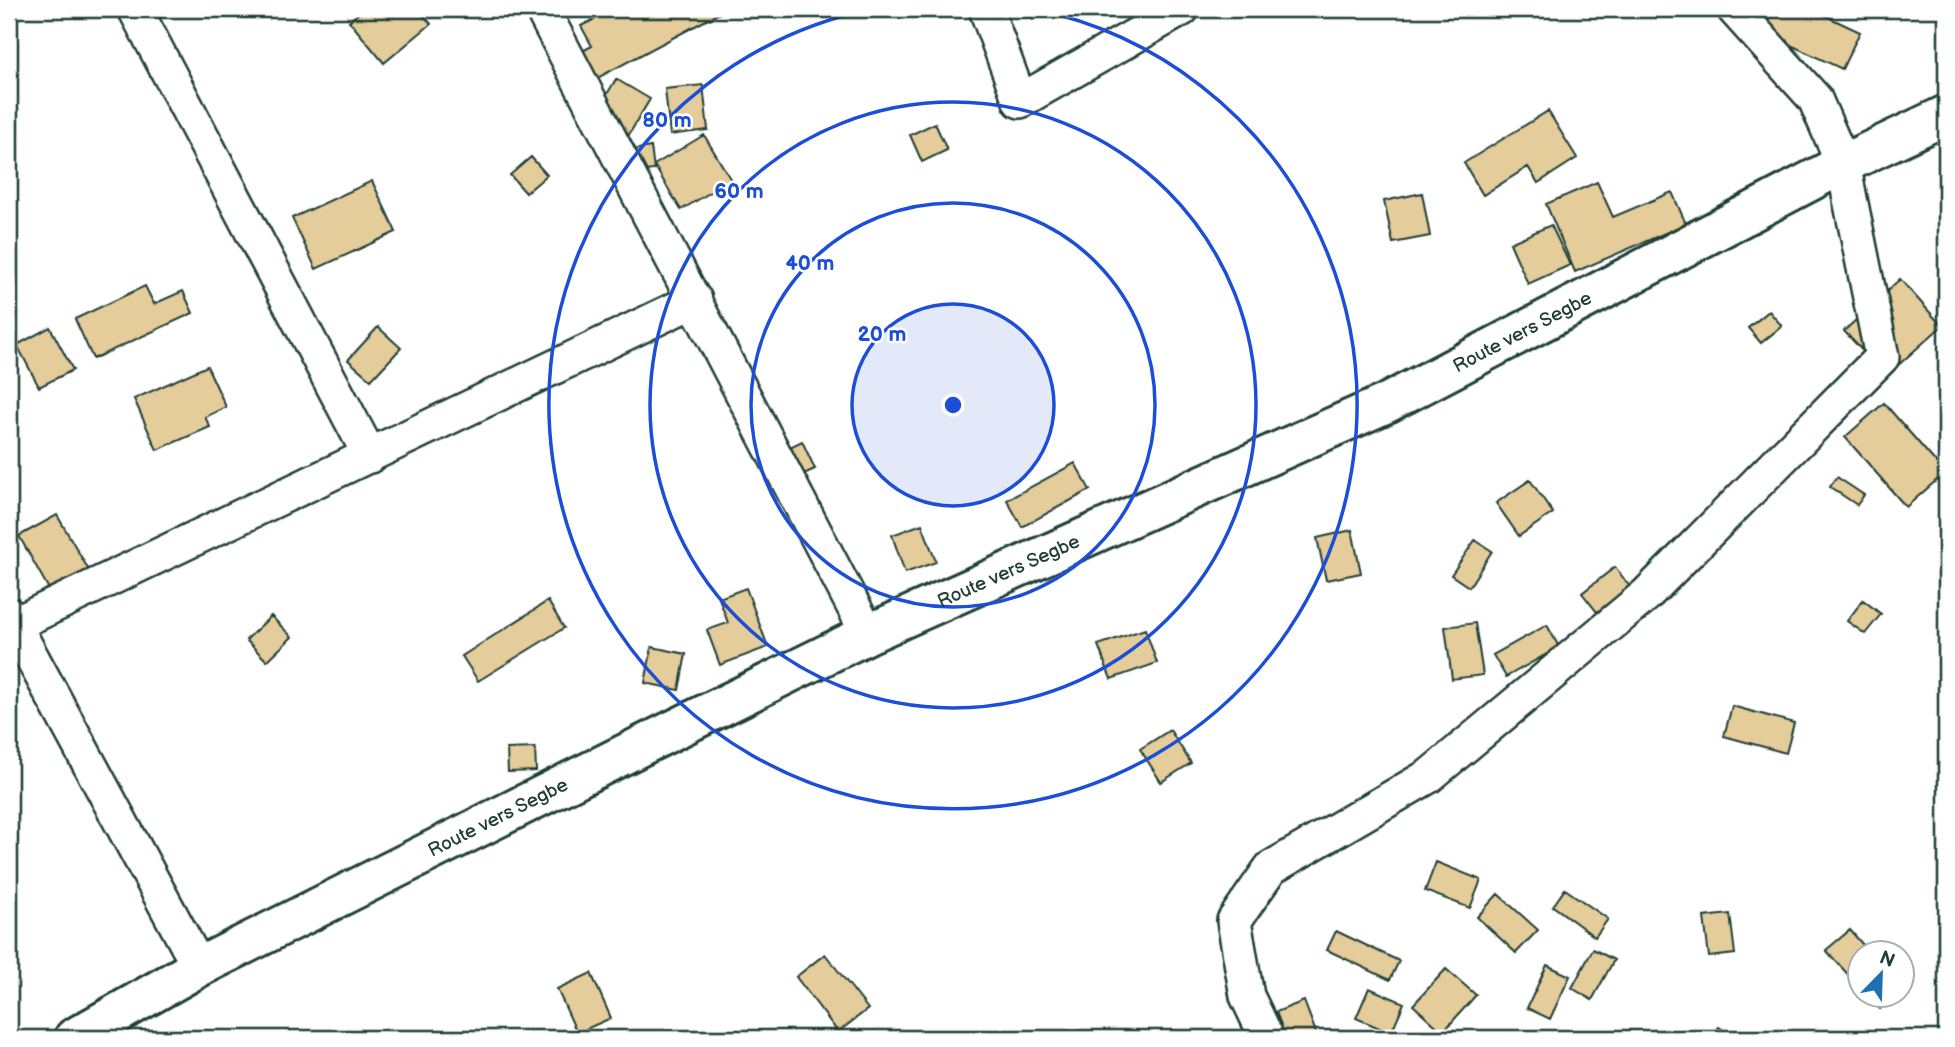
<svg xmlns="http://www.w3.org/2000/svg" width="1955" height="1047" font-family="'Balsamiq Sans',sans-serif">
  <rect width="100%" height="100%" fill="#fff"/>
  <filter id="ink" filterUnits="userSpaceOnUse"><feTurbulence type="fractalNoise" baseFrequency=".0143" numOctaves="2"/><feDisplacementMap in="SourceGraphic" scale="14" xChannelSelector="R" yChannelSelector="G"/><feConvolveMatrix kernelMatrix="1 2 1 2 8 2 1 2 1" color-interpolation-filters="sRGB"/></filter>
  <g filter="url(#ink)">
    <path fill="#e5cc9b" stroke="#1f3d34" stroke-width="2" d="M 364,9 L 418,9 L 431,24 L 384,63 L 349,21 Z
      M 614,9 L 727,9 L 590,82 L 575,55 L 592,46 L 581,26 Z
      M 1024,9 L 1048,9 L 1033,20 Z
      M 1774,9 L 1811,9 L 1860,32 L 1842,69 L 1763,32 Z
      M 616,79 L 650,99 L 624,143 L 590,123 Z
      M 703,85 L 708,130 L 670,135 L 665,89 Z
      M 1548,111 L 1577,158 L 1538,183 L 1528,167 L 1483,195 L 1464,163 Z
      M 935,123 L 947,150 L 922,162 L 910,135 Z
      M 704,135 L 731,180 L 681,210 L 654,165 Z
      M 651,147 L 654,170 L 629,173 L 625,151 Z
      M 531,157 L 547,175 L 526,193 L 510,175 Z
      M 372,181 L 396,232 L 316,269 L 292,218 Z
      M 1597,182 L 1613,217 L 1672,192 L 1686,224 L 1575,272 L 1546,204 Z
      M 1422,193 L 1430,236 L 1393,243 L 1384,201 Z
      M 1551,225 L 1570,265 L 1528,284 L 1510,243 Z
      M 1900,279 L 1942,326 L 1886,376 L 1844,331 Z
      M 145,286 L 154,304 L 183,291 L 193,313 L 93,359 L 75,319 Z
      M 1769,311 L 1782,326 L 1761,343 L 1748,328 Z
      M 50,327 L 73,370 L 39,387 L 17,345 Z
      M 378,327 L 401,348 L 371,380 L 348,360 Z
      M 207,366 L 226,407 L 205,417 L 210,427 L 157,450 L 134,399 Z
      M 1884,403 L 1945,473 L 1906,507 L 1845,437 Z
      M 802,441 L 815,469 L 777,486 L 765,459 Z
      M 1075,463 L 1090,490 L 1022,527 L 1007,500 Z
      M 1837,477 L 1864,495 L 1857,505 L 1830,487 Z
      M 1530,480 L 1553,513 L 1519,536 L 1496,503 Z
      M 57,515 L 94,579 L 55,600 L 19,536 Z
      M 922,524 L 936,562 L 905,573 L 892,535 Z
      M 1352,530 L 1361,573 L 1326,580 L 1317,538 Z
      M 1475,540 L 1492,551 L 1469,587 L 1451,575 Z
      M 1615,567 L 1630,587 L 1597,612 L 1582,593 Z
      M 746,588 L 768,647 L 720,665 L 707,630 L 728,623 L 719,598 Z
      M 1863,600 L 1881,614 L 1865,634 L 1847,621 Z
      M 548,601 L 564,628 L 478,681 L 462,656 Z
      M 271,616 L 292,637 L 267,661 L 246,640 Z
      M 1475,623 L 1483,675 L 1452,679 L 1445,627 Z
      M 1547,625 L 1559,647 L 1506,677 L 1493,655 Z
      M 1145,629 L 1157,663 L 1111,679 L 1098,645 Z
      M 652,647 L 686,654 L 679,690 L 645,683 Z
      M 1732,706 L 1794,723 L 1786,753 L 1724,736 Z
      M 1170,730 L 1191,763 L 1161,782 L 1140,749 Z
      M 535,748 L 536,771 L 508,772 L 507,749 Z
      M 1436,862 L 1481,880 L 1470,908 L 1425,891 Z
      M 1565,889 L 1608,919 L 1595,937 L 1553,906 Z
      M 1498,894 L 1538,930 L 1516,953 L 1477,917 Z
      M 1730,914 L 1735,954 L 1709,957 L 1704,917 Z
      M 1850,930 L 1870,953 L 1860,953 L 1860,988 L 1826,950 Z
      M 1336,931 L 1399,961 L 1390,980 L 1327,950 Z
      M 1593,949 L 1614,960 L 1592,1000 L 1572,988 Z
      M 825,954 L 868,1009 L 838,1032 L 796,977 Z
      M 1547,965 L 1570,976 L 1550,1019 L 1527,1008 Z
      M 1446,969 L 1476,995 L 1443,1032 L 1413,1005 Z
      M 591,973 L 611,1018 L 577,1033 L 557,989 Z
      M 1369,988 L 1404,1003 L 1391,1033 L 1356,1018 Z
      M 1866,995 L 1897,995 L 1880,1009 Z
      M 1304,1001 L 1318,1038 L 1286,1038 L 1276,1012 Z
      M 1719,1027 L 1736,1038 L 1712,1038 Z"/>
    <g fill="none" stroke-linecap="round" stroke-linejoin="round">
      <g stroke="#1f3d34" stroke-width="38">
        <path id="street" d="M 135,9 L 370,456
          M 542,9 L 868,634
          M 986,9 L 1020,101 L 1182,9
          M 9,615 L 199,967
          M 13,625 L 695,300
          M 1267,1038 L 1247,996 L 1234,921 L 1271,868 L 1429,776 L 1646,595 L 1882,357 L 1843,164 L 1815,99 L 1734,9"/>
      </g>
      <g stroke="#1f3d34" stroke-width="44">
        <g id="secondary">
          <path id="s1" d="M 74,1038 L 199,967 L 645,744 L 868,634 L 1387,403 L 1843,164 L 1946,115"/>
        </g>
      </g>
      <use href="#street" stroke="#fff" stroke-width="33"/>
      <use href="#secondary" stroke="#fff" stroke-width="38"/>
    </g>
  </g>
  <circle cx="953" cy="405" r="101" fill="#1d4ed8" fill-opacity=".12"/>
  <g fill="none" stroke="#1d4ed8" stroke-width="3.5">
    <circle cx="953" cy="405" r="101"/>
    <circle cx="953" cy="405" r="202"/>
    <circle cx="953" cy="405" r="303"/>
    <path d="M1034 9A404 404 0 1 1 872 9"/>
  </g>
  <g text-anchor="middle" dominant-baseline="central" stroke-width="5" stroke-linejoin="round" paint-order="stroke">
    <g font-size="19" fill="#1f3d34" stroke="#fff">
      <text stroke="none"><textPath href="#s1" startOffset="1612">Route vers Segbe</textPath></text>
      <text stroke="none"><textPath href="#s1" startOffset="1045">Route vers Segbe</textPath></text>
      <text stroke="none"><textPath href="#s1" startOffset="478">Route vers Segbe</textPath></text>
    </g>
  </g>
  <circle cx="953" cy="405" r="10" fill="#1d4ed8" stroke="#fff" stroke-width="3.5"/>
  <g font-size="21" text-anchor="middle" font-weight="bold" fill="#1d4ed8" stroke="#fff" stroke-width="5" stroke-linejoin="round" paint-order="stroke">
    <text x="667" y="127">80 m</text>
    <text x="739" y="198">60 m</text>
    <text x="810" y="270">40 m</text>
    <text x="882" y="341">20 m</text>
  </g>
  <rect width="1955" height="1047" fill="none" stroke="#fff" stroke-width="35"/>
  <rect x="18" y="18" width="1920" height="1012" fill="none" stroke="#1f3d34" stroke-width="2.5" filter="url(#ink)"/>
  <g transform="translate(1881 974) rotate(23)"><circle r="33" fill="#ffffff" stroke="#a5b1ae" stroke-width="2"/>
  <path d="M0-5L12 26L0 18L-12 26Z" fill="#1f6fb2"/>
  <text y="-10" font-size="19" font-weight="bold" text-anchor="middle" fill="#1f3d34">N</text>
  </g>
</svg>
